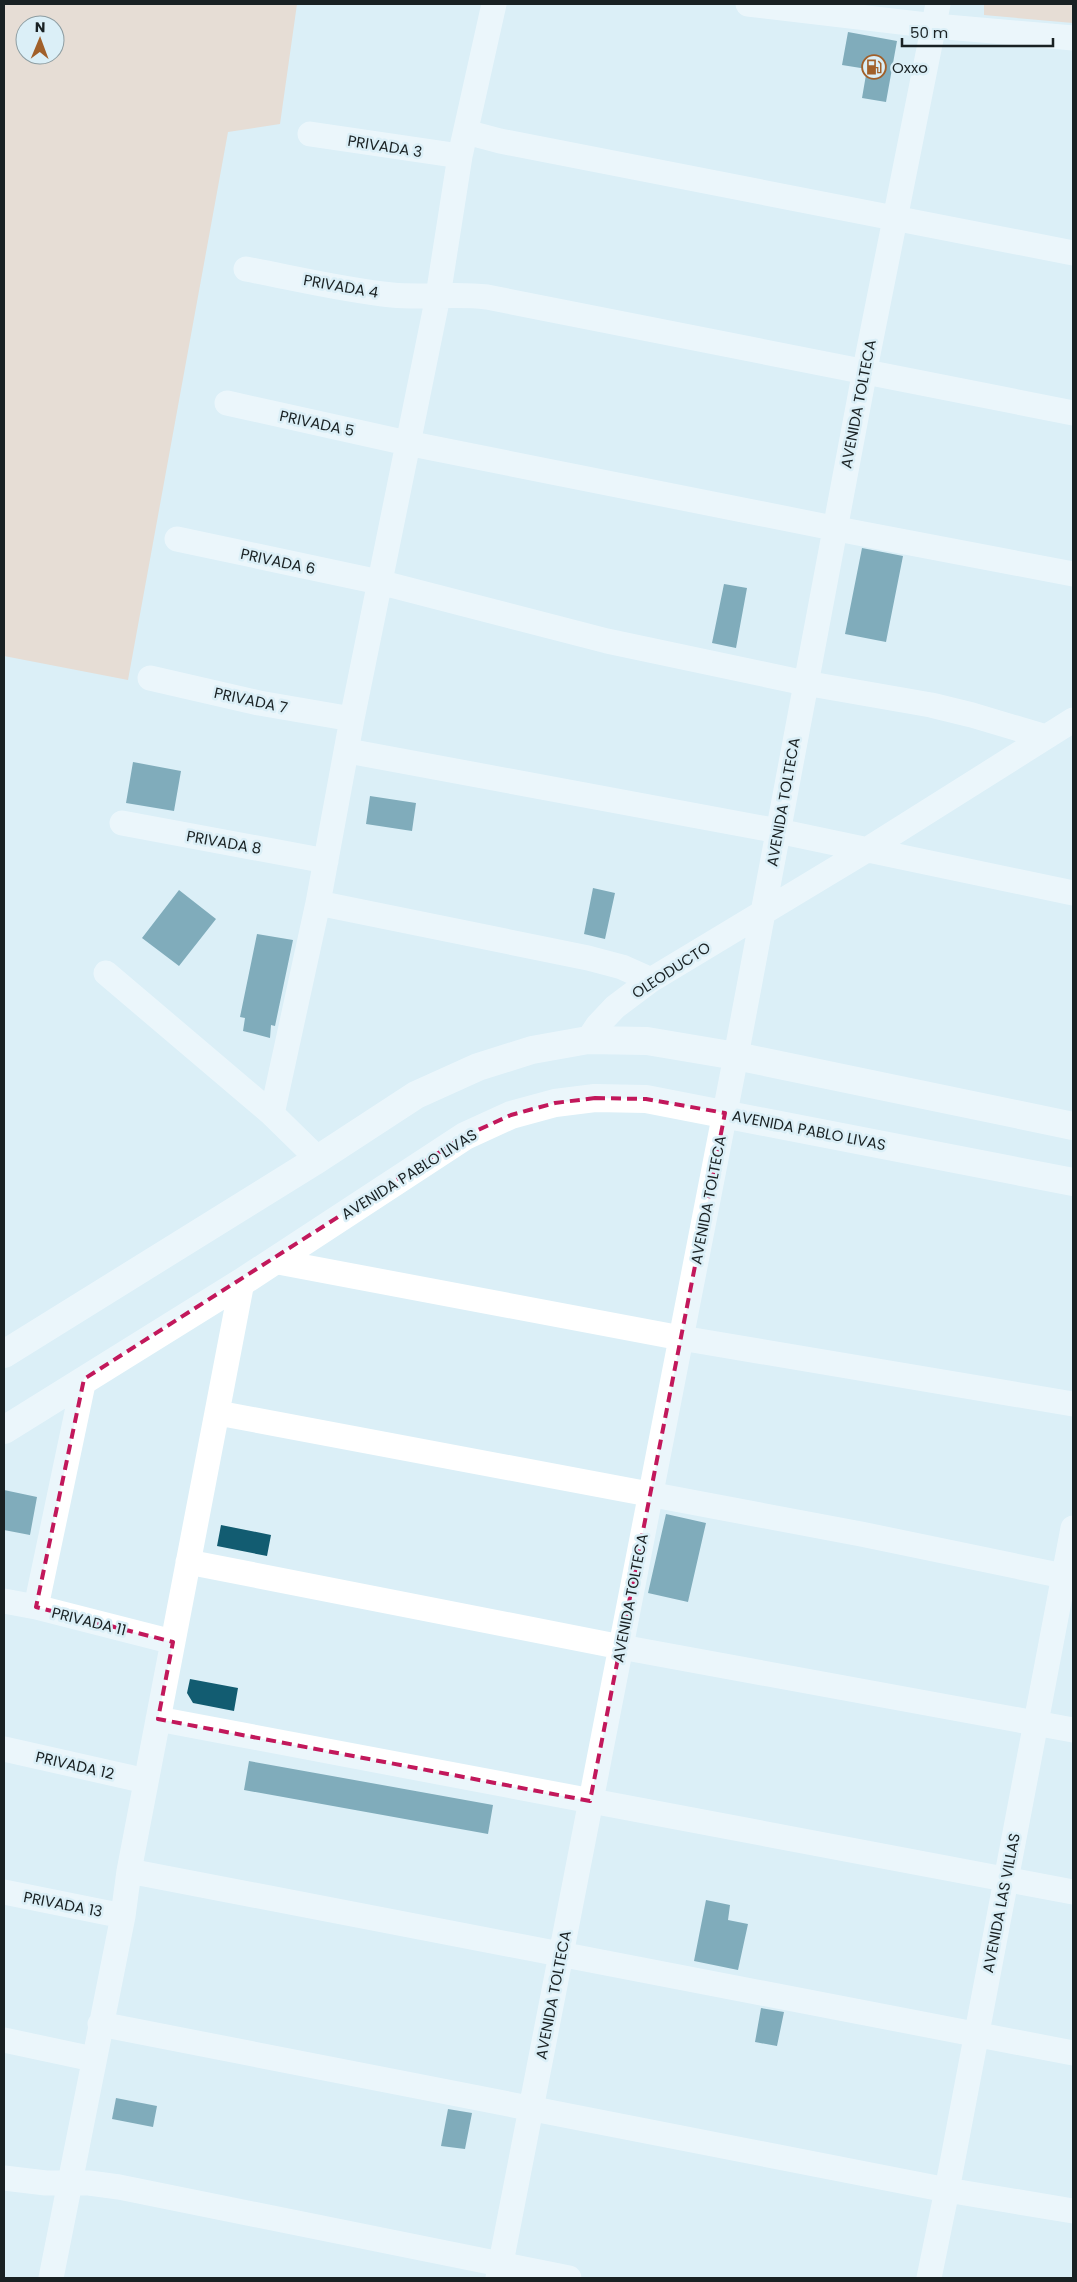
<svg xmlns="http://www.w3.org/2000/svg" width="1077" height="2282" font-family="Poppins,sans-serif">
  <rect width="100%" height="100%" fill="#dbeff7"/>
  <path fill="#f3c8aa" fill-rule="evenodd" d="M 4,4 L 297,4 L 280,124 L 228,132 L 128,680 L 4,656 ZM 25,25 L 55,25 L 55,55 L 25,55 Z
    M 984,4 L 1073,4 L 1073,23 L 984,15 Z"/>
  <path fill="#125c71" d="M 848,32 L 897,41 L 886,102 L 862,98 L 867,69 L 842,65 Z
    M 862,548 L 903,556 L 886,642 L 845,634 Z
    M 724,584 L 747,588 L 736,648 L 712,643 Z
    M 133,762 L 181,771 L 174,811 L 126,803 Z
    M 370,796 L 416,803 L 412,831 L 366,824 Z
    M 593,888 L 615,893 L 605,939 L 584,934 Z
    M 179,890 L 216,919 L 179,966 L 142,938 Z
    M 257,934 L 293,940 L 275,1026 L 271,1025 L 270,1038 L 243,1031 L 245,1018 L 240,1017 Z
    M 4,1490 L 37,1497 L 30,1535 L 4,1530 Z
    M 666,1514 L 706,1523 L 688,1602 L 648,1593 Z
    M 221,1525 L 271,1535 L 267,1556 L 217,1546 Z
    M 190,1679 L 238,1688 L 234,1711 L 193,1703 L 187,1693 Z
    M 249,1761 L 493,1805 L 488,1834 L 244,1790 Z
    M 706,1900 L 730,1905 L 728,1920 L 748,1924 L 738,1970 L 694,1961 Z
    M 761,2008 L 784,2012 L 777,2046 L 755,2042 Z
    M 116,2098 L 157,2106 L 153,2127 L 112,2119 Z
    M 448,2109 L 472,2113 L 465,2149 L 441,2146 Z"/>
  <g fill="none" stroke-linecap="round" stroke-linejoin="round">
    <path stroke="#fff" stroke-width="25" d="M 748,4 L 935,26 L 1073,38
      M 466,132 L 500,141 L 1073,253
      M 310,134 L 460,156
      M 246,269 C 294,278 343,290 392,295 C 424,298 456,293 487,297 L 1073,413
      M 227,403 L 407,443 L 853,532 L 1073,574
      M 177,539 L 379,582 L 607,641 L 805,683 L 931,705 L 972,715 L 1046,737
      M 150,678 L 259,703 L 352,719
      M 348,751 L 778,831 L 1073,893
      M 122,823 L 326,861
      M 318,903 L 588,958 L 622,967 L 651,980
      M 106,973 L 272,1114
      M 588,1040 L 598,1025 L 615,1007 L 651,980 L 865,851 L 1073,720
      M 318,1159 L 272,1114 L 318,903 L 352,719 L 438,296 L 460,156 L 494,4
      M 273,1261 L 681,1338 L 1073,1404
      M 218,1413 L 861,1534 L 1073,1578
      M 188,1562 L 621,1647 L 1073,1730
      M 4,1601 L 36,1607 L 173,1642
      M 36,1607 L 84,1379
      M 158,1719 L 1073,1892
      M 4,1749 L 146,1781
      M 129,1871 L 1073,2053
      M 4,1892 L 123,1916
      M 100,2024 L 947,2190 L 1073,2211
      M 4,2040 L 93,2059
      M 4,2178 L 46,2183 L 89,2183 L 119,2187 L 569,2278
      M 51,2278 L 123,1916 L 129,1871 L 242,1282
      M 498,2278 L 736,1056 L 868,354 L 938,4
      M 929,2278 L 947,2190 L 1073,1528"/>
    <path stroke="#fff" stroke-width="28" d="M 4,1354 L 318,1159 L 416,1095 L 478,1067 L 532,1050 L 588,1040 L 647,1041 L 736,1056 L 1073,1126
      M 4,1430 L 242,1282 L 465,1136 L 511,1115 L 555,1103 L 595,1098 L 646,1099 L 1073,1182"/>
  </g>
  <path d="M0 0H1077V2282H0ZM 595,1098 L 646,1099 L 725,1113 L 590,1801 L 158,1719 L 173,1642 L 36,1607 L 84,1379 L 465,1136 L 511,1115 L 555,1103 Z" fill="#dbeff7" fill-opacity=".55" fill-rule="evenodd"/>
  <path fill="none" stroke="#c2185b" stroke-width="4" stroke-dasharray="10 6" stroke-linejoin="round" d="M 595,1098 L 646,1099 L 725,1113 L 590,1801 L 158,1719 L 173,1642 L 36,1607 L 84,1379 L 465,1136 L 511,1115 L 555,1103 Z"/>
  <defs>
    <g id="fuel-ring" transform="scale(1.25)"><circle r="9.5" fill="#dbeff7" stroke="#a1602a" stroke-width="1.5"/><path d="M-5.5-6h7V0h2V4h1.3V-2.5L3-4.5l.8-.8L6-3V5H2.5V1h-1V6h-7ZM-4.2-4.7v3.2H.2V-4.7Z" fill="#a1602a"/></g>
  </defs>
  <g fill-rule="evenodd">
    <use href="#fuel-ring" x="874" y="67"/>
  </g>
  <g text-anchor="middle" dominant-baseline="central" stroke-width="5" stroke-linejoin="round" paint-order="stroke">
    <g font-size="15" fill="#192123" stroke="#dbeff7" text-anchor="start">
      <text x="892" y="67">Oxxo</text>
    </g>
    <g font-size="15" fill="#192123" stroke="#dbeff7">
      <text transform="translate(385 146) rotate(9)">PRIVADA 3</text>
      <text transform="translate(341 286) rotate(10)">PRIVADA 4</text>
      <text transform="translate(858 404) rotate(-79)">AVENIDA TOLTECA</text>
      <text transform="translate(317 423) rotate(12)">PRIVADA 5</text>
      <text transform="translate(278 561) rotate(12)">PRIVADA 6</text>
      <text transform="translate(251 700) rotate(12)">PRIVADA 7</text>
      <text transform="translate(783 802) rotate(-80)">AVENIDA TOLTECA</text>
      <text transform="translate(224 842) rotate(10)">PRIVADA 8</text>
      <text transform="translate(671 970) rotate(-33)">OLEODUCTO</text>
      <text transform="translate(809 1130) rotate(11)">AVENIDA PABLO LIVAS</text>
      <text transform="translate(409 1174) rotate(-32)">AVENIDA PABLO LIVAS</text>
      <text transform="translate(708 1200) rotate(-79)">AVENIDA TOLTECA</text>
      <text transform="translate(630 1598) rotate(-79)">AVENIDA TOLTECA</text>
      <text transform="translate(89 1621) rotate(14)">PRIVADA 11</text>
      <text transform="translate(75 1765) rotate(13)">PRIVADA 12</text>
      <text transform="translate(1001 1903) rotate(-79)">AVENIDA LAS VILLAS</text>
      <text transform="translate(63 1904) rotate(11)">PRIVADA 13</text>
      <text transform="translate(553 1995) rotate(-79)">AVENIDA TOLTECA</text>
    </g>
  </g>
  <rect width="1077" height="2282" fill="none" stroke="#192123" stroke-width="10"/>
  <g transform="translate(40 40) rotate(1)"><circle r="24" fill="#dbeff7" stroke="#8d9da2"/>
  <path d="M0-4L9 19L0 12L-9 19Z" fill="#a1602a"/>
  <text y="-8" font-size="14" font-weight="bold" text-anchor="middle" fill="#192123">N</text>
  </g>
  <path d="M902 38v8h151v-8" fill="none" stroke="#192123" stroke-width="2.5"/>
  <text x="910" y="38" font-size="15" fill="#192123" stroke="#dbeff7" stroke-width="4" paint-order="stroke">50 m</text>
</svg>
